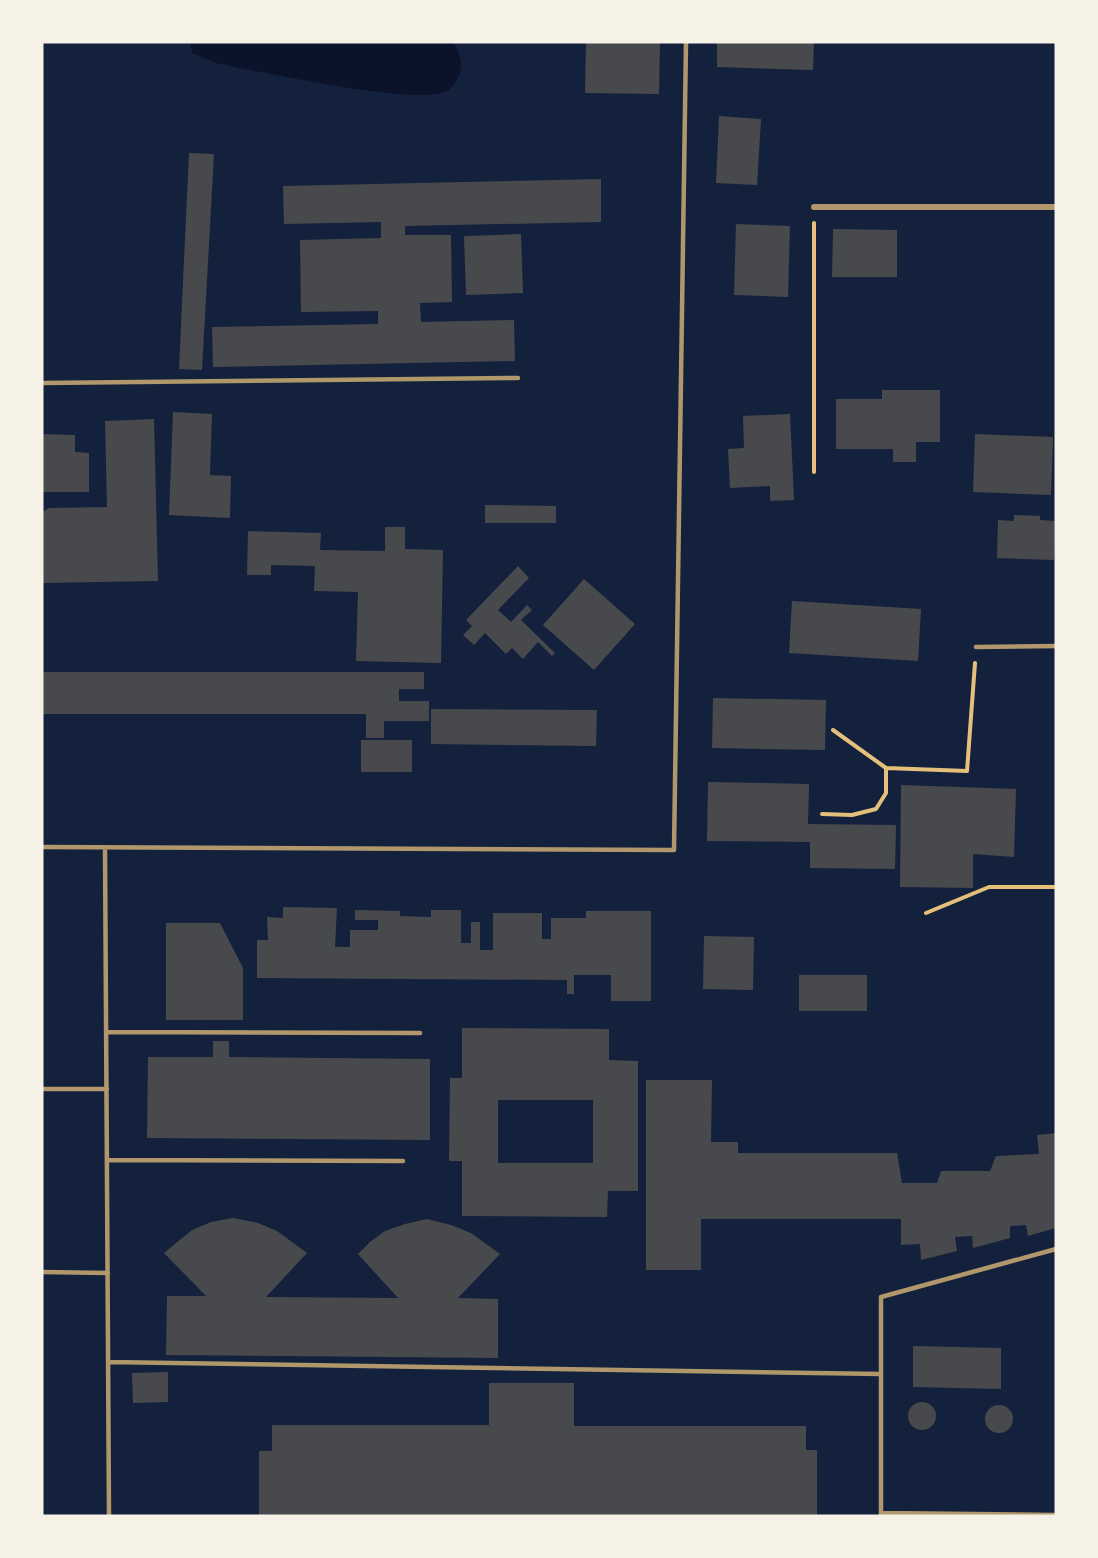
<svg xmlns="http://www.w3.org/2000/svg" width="1098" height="1558" font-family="'Source Sans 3',sans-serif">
  <rect width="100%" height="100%" fill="#14213d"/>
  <path fill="#0b132b" d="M 190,42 L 453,42 C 462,57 465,70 454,84 C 452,86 450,90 447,91 C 418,107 259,71 219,64 L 192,53 Z"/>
  <path fill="#48494c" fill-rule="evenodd" d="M 586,42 L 660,42 L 659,94 L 585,93 Z
    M 717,42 L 814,42 L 813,70 L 717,67 Z
    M 719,116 L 761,119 L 757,185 L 716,183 Z
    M 189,153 L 214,154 L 202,370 L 179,369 Z
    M 601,179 L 601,222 L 405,226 L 405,235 L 451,235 L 452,302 L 420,303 L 421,322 L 514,320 L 515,361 L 213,367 L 212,327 L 378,324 L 378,311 L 301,312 L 300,240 L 381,238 L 381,222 L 284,224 L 283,186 Z
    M 736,224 L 790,226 L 788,297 L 734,295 Z
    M 833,229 L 897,230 L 897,277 L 832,277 Z
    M 521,234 L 523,293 L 466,295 L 464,236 Z
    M 882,390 L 940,390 L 940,442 L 916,442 L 916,462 L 893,462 L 893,449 L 836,449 L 836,399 L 882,399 Z
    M 173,412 L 212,414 L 210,475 L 231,476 L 230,518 L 169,515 Z
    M 790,414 L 794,500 L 770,501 L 770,486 L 730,488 L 728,449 L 744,448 L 743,416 Z
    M 154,419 L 158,581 L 42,583 L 42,512 L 49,508 L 107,507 L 105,421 Z
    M 42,434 L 75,435 L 75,452 L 89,453 L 89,492 L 42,492 Z
    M 975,434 L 1053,437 L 1051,495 L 973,492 Z
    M 485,505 L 556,506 L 556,523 L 485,523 Z
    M 1014,515 L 1040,516 L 1040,520 L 1055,521 L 1054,560 L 997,558 L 998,520 L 1014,521 Z
    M 385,527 L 405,527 L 405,549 L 443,550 L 441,663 L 356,661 L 358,592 L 314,591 L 315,566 L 271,565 L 271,575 L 247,575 L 248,531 L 321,533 L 320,550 L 385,551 Z
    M 518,566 L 529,578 L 498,610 L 511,622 L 527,605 L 532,610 L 521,620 L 555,653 L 552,656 L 538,642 L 523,659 L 512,648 L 506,654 L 485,633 L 474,645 L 463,635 L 472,626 L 466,620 Z
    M 584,579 L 635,624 L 594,670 L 543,625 Z
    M 792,601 L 921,609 L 918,661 L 789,653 Z
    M 42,672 L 424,672 L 424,689 L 399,689 L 399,701 L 429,701 L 429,721 L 384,721 L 384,738 L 366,738 L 366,714 L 42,714 Z
    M 713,698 L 826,700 L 825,750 L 712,748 Z
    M 431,709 L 597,710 L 596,746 L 431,744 Z
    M 361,740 L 412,740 L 412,772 L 361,772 Z
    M 708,782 L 809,784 L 808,824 L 896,825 L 895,869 L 810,868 L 810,842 L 707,841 Z
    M 901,785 L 1016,789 L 1014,857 L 973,854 L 973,888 L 900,887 Z
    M 283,907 L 337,908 L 335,947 L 350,947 L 350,930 L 378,930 L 378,920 L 355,920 L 355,910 L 400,911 L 400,916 L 431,917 L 431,910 L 461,910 L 461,943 L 471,943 L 471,922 L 480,922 L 480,950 L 493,950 L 493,913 L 542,913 L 542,939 L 551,939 L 551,918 L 586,918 L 586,911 L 651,911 L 651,1001 L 611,1001 L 611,975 L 574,975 L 574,994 L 567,994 L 567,980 L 257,978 L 257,940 L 268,940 L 267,917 L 283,918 Z
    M 166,923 L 220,923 L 243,968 L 243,1020 L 166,1020 Z
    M 704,936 L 754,937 L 753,990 L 703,989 Z
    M 799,975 L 867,975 L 867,1011 L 799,1011 Z
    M 462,1028 L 609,1029 L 609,1060 L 638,1061 L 638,1191 L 608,1191 L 607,1217 L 462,1216 L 462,1161 L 449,1161 L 450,1078 L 462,1078 ZM 498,1100 L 593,1100 L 593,1163 L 498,1163 Z
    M 213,1041 L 229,1041 L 229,1057 L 430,1059 L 430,1140 L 147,1138 L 148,1057 L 213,1057 Z
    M 646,1080 L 712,1080 L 711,1142 L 738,1142 L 738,1153 L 897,1153 L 902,1183 L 937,1183 L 941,1171 L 990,1171 L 996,1156 L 1039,1154 L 1037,1135 L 1056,1133 L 1056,1228 L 1028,1236 L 1026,1225 L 1010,1226 L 1010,1238 L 973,1248 L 972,1236 L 955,1237 L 957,1251 L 921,1260 L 920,1244 L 901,1245 L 901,1219 L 701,1219 L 701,1270 L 646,1270 Z
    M 233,1218 L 258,1223 L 277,1231 L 307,1253 L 266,1297 L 398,1298 L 358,1254 L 370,1242 L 385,1231 L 405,1224 L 427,1219 L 451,1225 L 471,1233 L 500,1254 L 458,1298 L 498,1299 L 498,1358 L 166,1355 L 167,1296 L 206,1296 L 164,1253 L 192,1230 L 211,1222 Z
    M 913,1346 L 1001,1348 L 1001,1389 L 913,1387 Z
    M 168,1372 L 168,1402 L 133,1403 L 132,1373 Z
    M 489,1383 L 574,1383 L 574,1426 L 806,1426 L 806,1450 L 817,1450 L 817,1516 L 259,1516 L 259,1451 L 272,1451 L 272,1425 L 489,1425 Z
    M908 1416a14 14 0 1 1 28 0a14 14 0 1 1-28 0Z
    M985 1419a14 14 0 1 1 28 0a14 14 0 1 1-28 0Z"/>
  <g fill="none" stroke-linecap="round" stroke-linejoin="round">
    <path stroke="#e5c07b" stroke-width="4" d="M 814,223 L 814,472
      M 833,730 L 886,768
      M 822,814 L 852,815 L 876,809 L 886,793 L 886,768 L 967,771 L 975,663
      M 926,913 L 989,887 L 1056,887"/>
    <path stroke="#b1986c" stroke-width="4.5" d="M 42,383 L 518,378
      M 976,647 L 1056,646
      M 42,847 L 674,850 L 686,42
      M 105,848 L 109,1516
      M 106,1032 L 420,1033
      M 42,1089 L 107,1089
      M 107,1160 L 403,1161
      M 42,1272 L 108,1273
      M 108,1362 L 881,1374
      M 881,1513 L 1056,1515
      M 881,1516 L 881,1297 L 1056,1249"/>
    <path stroke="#b1986c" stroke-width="6" d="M 814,207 L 1056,207"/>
  </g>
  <rect width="1098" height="1558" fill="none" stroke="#f6f1e7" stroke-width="87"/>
</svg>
